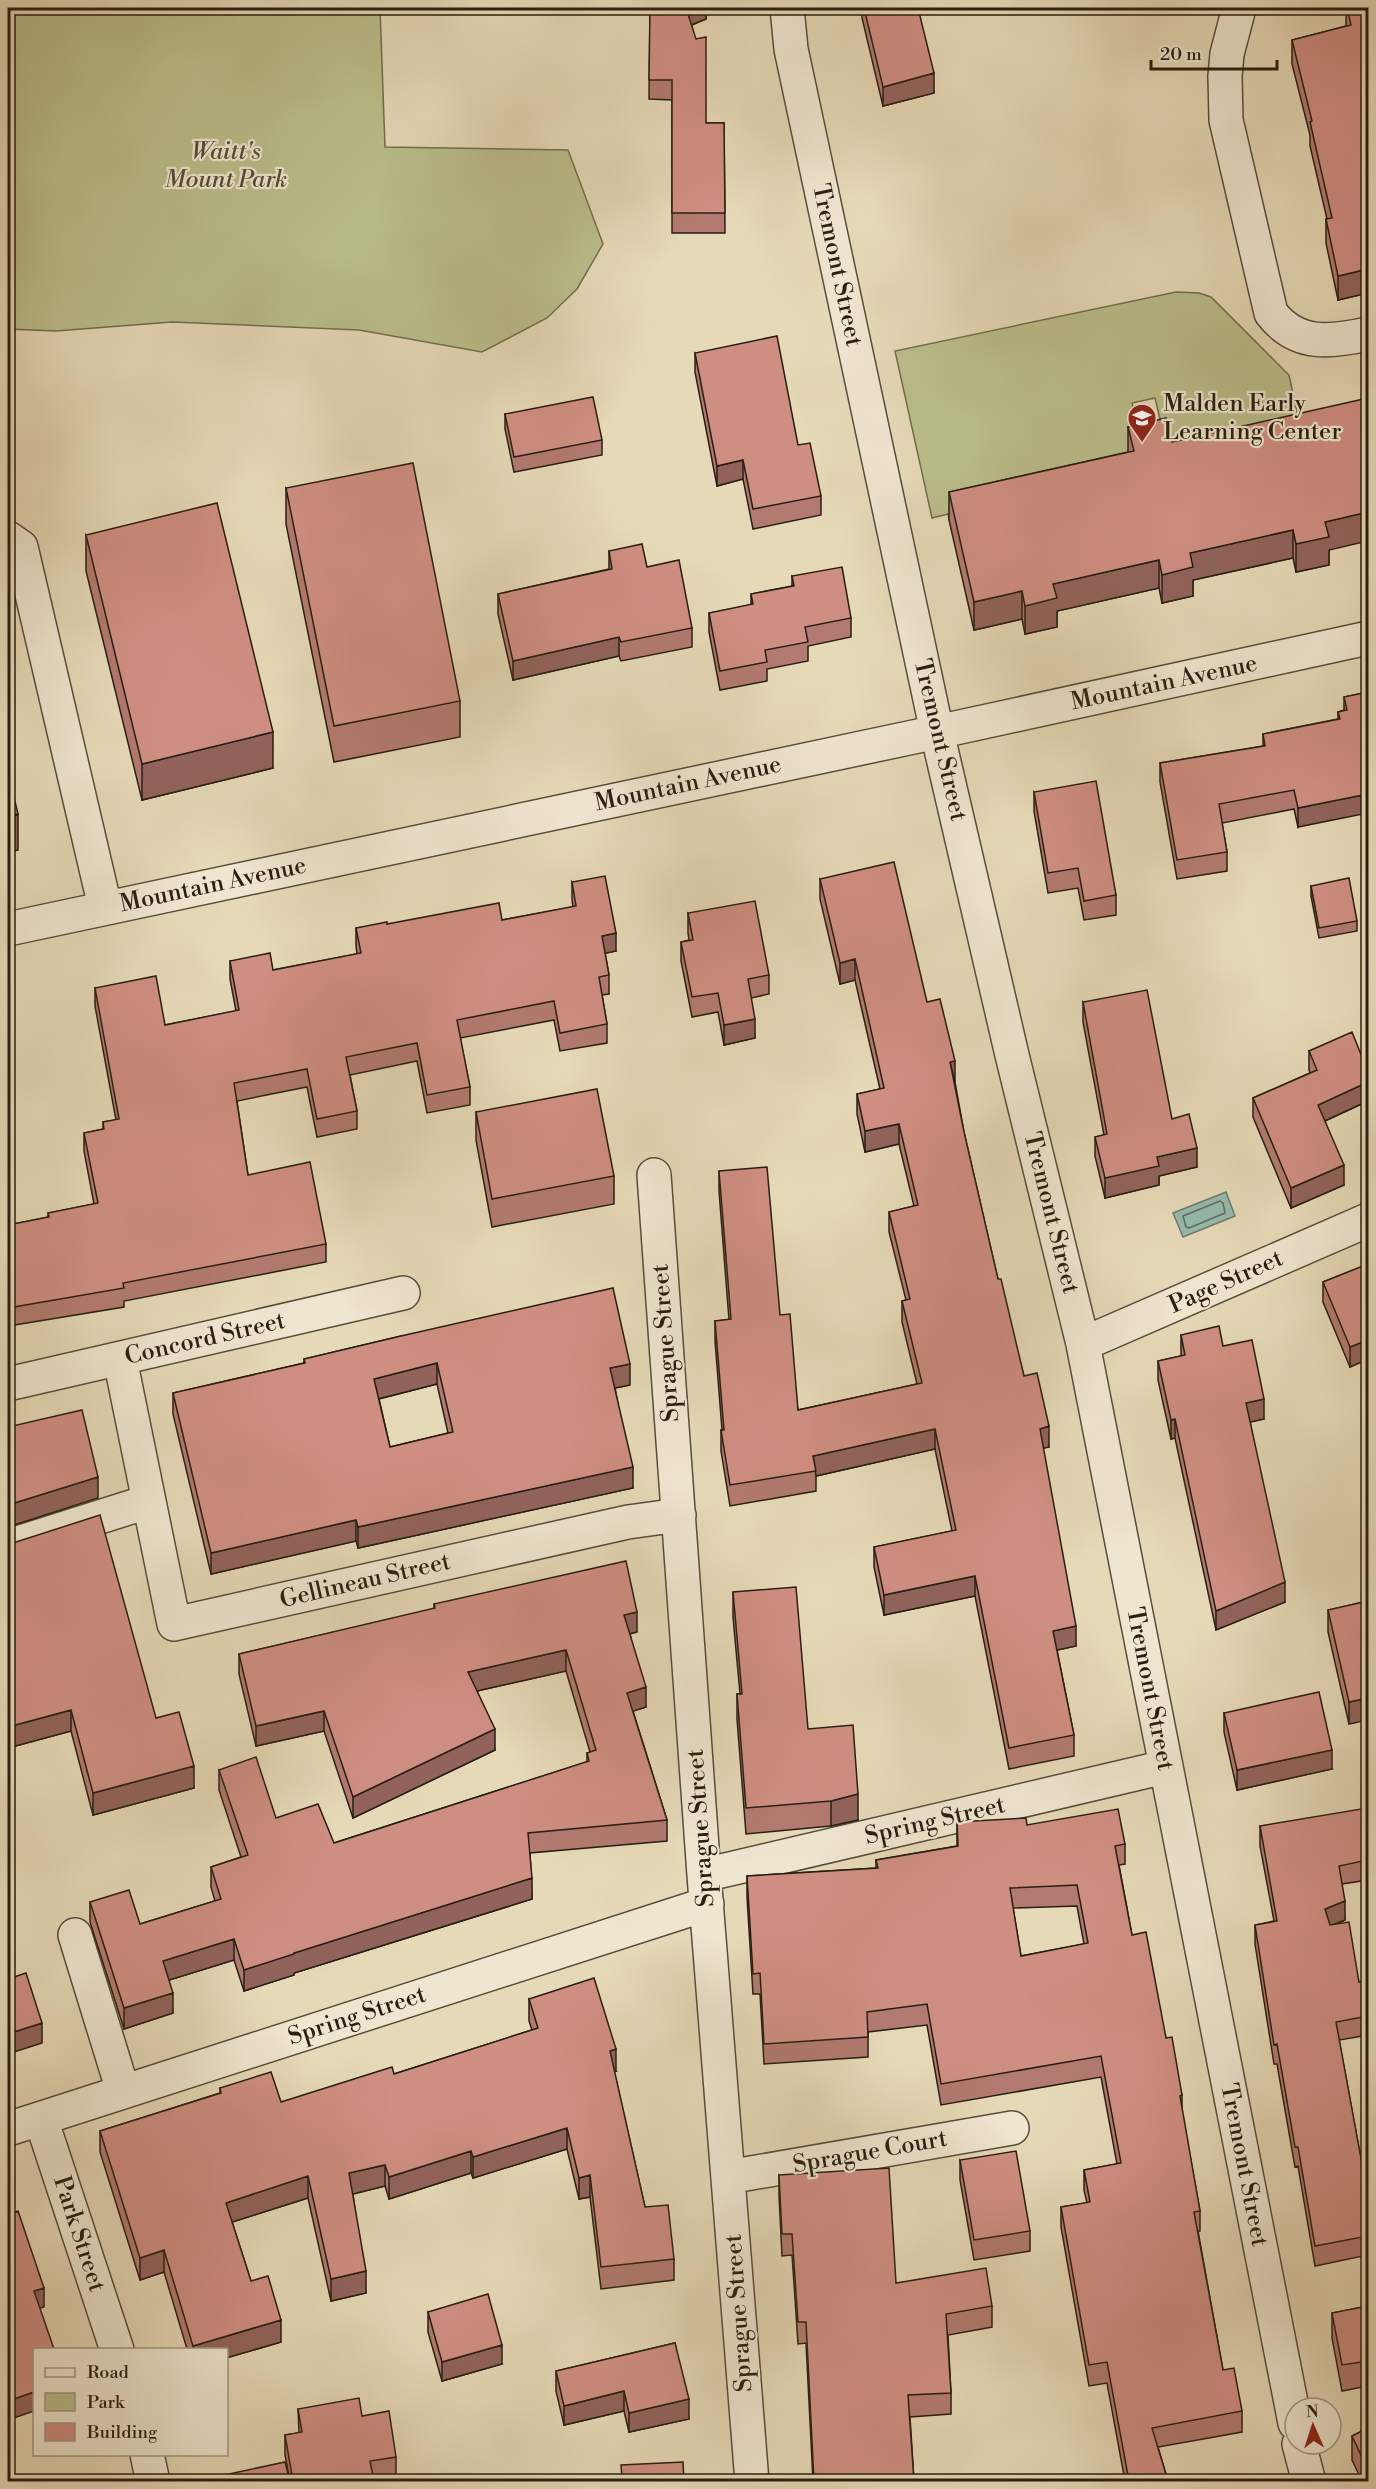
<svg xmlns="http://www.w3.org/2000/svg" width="1376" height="2489" font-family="'Libre Bodoni',serif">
  <rect width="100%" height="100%" fill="#e6d9b7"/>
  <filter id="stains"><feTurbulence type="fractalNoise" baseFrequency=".00333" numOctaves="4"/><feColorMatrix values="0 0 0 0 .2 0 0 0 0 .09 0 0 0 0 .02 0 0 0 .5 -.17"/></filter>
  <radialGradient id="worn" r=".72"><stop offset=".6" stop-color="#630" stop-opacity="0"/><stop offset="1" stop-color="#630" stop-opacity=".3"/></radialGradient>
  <path fill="#babe8b" stroke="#716e4f" stroke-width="1.5" d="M 8,8 L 380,8 L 385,147 L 568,150 L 603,244 L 577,289 L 547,318 L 482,352 L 359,330 L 172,322 L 56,331 L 8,329 Z
    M 1176,292 L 1199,293 L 1211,297 L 1289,375 L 1303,440 L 1172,470 L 1155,398 L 1132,403 L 1143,451 L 949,520 L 948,514 L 932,518 L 895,351 Z"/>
  <path fill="#96baad" stroke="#6a7c6f" stroke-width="1.5" d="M 1226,1192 L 1235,1216 L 1183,1237 L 1173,1213 Z"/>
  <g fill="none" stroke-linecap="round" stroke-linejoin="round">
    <path stroke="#5f6c60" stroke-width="1.5" d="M 1220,1201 L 1223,1203 L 1225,1213 L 1189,1228 L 1186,1227 L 1183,1216 Z"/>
    <g stroke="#584d3c" stroke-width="36">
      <path id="minor" d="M 787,8 L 791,49 L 937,732 L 1012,1055 L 1083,1344 L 1295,2423
        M 1239,8 L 1227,54 L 1225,76 L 1226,120 L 1271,313 C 1297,347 1331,342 1368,334
        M 8,538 L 21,547 L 105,907
        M 8,929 L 937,732 L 1368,638
        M 654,1175 L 704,1875 L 752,2482
        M 1083,1344 L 1368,1220
        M 120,1359 L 174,1624 L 628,1522 L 679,1515
        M 8,1384 L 403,1293
        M 8,1546 L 147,1502
        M 704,1875 L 1165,1767
        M 75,1935 L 123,2091
        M 41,2119 L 117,2350
        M 8,2129 L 707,1904
        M 728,2177 L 1012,2128
        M 1299,2444 L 1309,2482
        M 147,2454 L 153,2482"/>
    </g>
    <use href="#minor" stroke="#efe6d0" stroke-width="33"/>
  </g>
  <path fill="#b27a70" stroke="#281e13" stroke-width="1.5" fill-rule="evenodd" d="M 650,8 L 706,8 L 706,19 L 692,25 L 706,123 L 724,123 L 725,233 L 672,233 L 672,100 L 649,99 Z
    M 862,8 L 918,8 L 934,93 L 883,106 L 862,18 Z
    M 1346,8 L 1368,8 L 1368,293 L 1338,300 L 1326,243 L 1326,219 L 1327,219 L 1310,146 L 1310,135 L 1292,64 L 1292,40 L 1346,26 Z
    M 695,353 L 798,445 L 821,496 L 821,515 L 753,529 L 743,479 L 717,486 L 695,372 Z
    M 505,414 L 602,440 L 602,455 L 514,472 L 505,429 Z
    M 1128,427 L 1172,442 L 1329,550 L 1329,565 L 1296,572 L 1293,558 L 1193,580 L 1193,596 L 1162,603 L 1159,588 L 1057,611 L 1057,627 L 1025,634 L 1022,619 L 974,630 L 949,520 L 949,492 L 1128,452 Z
    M 286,488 L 460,701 L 460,737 L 334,762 L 286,524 Z
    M 86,535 L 273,768 L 142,800 L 86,571 Z
    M 609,551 L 647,567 L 692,628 L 692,647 L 621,661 L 619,656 L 513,680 L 498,614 L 498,594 L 609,569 Z
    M 792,576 L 851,618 L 851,637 L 808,646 L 808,661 L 767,669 L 767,681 L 720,690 L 709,632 L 709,613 L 751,605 L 751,594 L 792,586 Z
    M 1368,692 L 1298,827 L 1294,809 L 1222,823 L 1227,852 L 1227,871 L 1177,879 L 1160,782 L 1160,763 L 1263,746 L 1263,734 L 1338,719 L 1338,712 L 1344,710 L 1344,697 Z
    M 1034,792 L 1116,895 L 1116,915 L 1084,920 L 1078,888 L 1048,893 L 1034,811 Z
    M 820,879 L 927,1002 L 955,1082 L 964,1132 L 998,1279 L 1024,1376 L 1049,1447 L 1043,1448 L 1076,1646 L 1057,1650 L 1074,1735 L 1074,1756 L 1009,1769 L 975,1596 L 884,1615 L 874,1567 L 874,1547 L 952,1531 L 935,1449 L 816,1476 L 816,1491 L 730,1506 L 721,1451 L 721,1430 L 722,1430 L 715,1341 L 715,1321 L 729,1320 L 719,1191 L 719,1171 L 780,1315 L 798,1410 L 917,1384 L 902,1322 L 902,1301 L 906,1300 L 889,1232 L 889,1212 L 914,1206 L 899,1144 L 865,1152 L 857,1114 L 857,1094 L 880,1089 L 855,980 L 840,984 L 820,899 Z
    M 572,882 L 616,951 L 605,953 L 609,975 L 609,994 L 602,995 L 607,1024 L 607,1043 L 560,1051 L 554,1020 L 460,1038 L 470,1087 L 470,1105 L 427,1113 L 417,1061 L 350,1075 L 357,1111 L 357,1129 L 317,1137 L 307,1087 L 237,1101 L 248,1175 L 326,1244 L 326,1262 L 124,1301 L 124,1307 L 8,1326 L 8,1225 L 48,1217 L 48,1213 L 94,1204 L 84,1151 L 84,1133 L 103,1129 L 103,1122 L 116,1120 L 95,1006 L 95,988 L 165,1025 L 236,1011 L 230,979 L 230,961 L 273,970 L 357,954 L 356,946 L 356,928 L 387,924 L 502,920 L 573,907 L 572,900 Z
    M 1311,886 L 1357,921 L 1357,931 L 1319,938 L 1311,896 Z
    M 688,913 L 769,975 L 769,994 L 751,998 L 755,1038 L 724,1045 L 718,1012 L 692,1017 L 681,961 L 681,942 L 689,940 L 688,933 Z
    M 1083,1002 L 1172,1119 L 1197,1167 L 1159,1176 L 1159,1185 L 1105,1198 L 1095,1156 L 1095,1137 L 1104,1135 L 1083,1022 Z
    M 1309,1051 L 1368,1101 L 1325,1121 L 1344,1185 L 1291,1208 L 1253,1117 L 1253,1098 L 1310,1073 L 1309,1070 Z
    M 8,1087 L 13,1118 L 13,1136 L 8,1137 Z
    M 476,1112 L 614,1176 L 614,1204 L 492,1227 L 476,1140 Z
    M 1368,1264 L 1368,1359 L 1350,1367 L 1323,1302 L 1323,1282 Z
    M 1181,1335 L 1223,1346 L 1264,1419 L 1250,1422 L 1285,1602 L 1216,1630 L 1175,1438 L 1171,1439 L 1158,1380 L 1158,1361 L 1181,1356 Z
    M 401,1336 L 630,1385 L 615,1388 L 633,1488 L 358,1548 L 356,1541 L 211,1574 L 173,1414 L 173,1393 L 304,1363 L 304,1359 ZM 437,1384 L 448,1433 L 390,1447 L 379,1399 Z
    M 8,1543 L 156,1718 L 194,1788 L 93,1815 L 71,1731 L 8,1748 Z
    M 733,1592 L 808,1729 L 858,1820 L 831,1826 L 746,1834 L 737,1719 L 737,1694 L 740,1694 L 733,1617 Z
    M 1368,1601 L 1349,1724 L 1328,1632 L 1328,1610 Z
    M 434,1604 L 637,1632 L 630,1634 L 646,1707 L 633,1711 L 667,1820 L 667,1841 L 530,1853 L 532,1899 L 294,1973 L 294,1975 L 244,1991 L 234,1960 L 169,1980 L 173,2013 L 124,2029 L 90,1922 L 90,1902 L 140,1924 L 215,1901 L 211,1887 L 211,1867 L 241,1857 L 219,1790 L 219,1770 L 276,1818 L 334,1843 L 587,1762 L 587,1753 L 590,1752 L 566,1671 L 477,1691 L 495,1750 L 353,1818 L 324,1731 L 256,1746 L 239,1674 L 239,1654 L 434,1609 Z
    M 1224,1713 L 1332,1769 L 1237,1790 L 1224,1732 Z
    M 1368,1814 L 1368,1880 L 1342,1884 L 1345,1920 L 1334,1925 L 1359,1982 L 1368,1989 L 1368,2035 L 1339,2040 L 1366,2186 L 1368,2185 L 1368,2255 L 1315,2266 L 1298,2166 L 1295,2167 L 1277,2064 L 1274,2064 L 1255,1944 L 1255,1925 L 1274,1921 L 1260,1846 L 1260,1826 Z
    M 957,1822 L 1027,1825 L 1125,1844 L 1125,1864 L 1119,1865 L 1132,1935 L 1166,2038 L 1182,2095 L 1182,2112 L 1200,2211 L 1200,2231 L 1198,2231 L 1223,2370 L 1242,2411 L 1242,2432 L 1158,2447 L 1168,2481 L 1125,2481 L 1107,2383 L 1089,2386 L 1061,2227 L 1061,2207 L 1087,2203 L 1084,2190 L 1084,2170 L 1117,2164 L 1101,2077 L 941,2105 L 927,2025 L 868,2032 L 868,2057 L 764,2064 L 760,1994 L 753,1994 L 747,1897 L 747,1876 L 876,1868 L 876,1860 L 957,1846 ZM 1077,1906 L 1084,1944 L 1021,1956 L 1013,1908 Z
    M 529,1999 L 616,2071 L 614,2071 L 645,2207 L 674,2259 L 674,2280 L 601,2289 L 590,2197 L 579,2199 L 567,2149 L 473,2178 L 471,2173 L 389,2199 L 385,2186 L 353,2194 L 366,2293 L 331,2301 L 308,2198 L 232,2222 L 251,2281 L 281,2342 L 226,2358 L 226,2349 L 187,2349 L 164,2272 L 140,2280 L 100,2152 L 100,2131 L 220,2093 L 220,2088 L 281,2102 L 394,2074 L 532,2030 L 529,2021 Z
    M 960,2160 L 1030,2231 L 1030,2251 L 974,2260 L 960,2180 Z
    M 779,2175 L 896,2283 L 992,2306 L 992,2327 L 948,2335 L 951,2393 L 951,2414 L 910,2417 L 914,2481 L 813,2481 L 806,2343 L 798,2344 L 792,2255 L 782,2256 L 779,2196 Z
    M 1368,2306 L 1368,2386 L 1342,2391 L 1332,2338 L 1332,2313 Z
    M 428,2312 L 502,2364 L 442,2381 L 428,2332 Z
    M 675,2343 L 689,2419 L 629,2432 L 624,2411 L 564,2425 L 556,2391 L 556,2371 Z
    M 298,2409 L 362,2416 L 396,2457 L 396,2476 L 373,2480 L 373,2481 L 290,2481 L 285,2455 L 285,2435 L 299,2433 Z
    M 1368,2428 L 1368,2481 L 1362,2481 L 1352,2460 L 1352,2436 Z"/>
  <path fill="#91635b" stroke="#281e13" stroke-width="1.5" d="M 686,8 L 706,8 L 706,19 L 686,27 Z
    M 934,73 L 934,93 L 883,106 L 883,87 Z
    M 1368,269 L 1368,293 L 1338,300 L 1338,276 Z
    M 743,460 L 743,479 L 717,486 L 717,466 Z
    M 1368,512 L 1368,541 L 1329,550 L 1329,565 L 1296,572 L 1296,544 L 1325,522 Z
    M 1293,530 L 1293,558 L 1193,580 L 1193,596 L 1162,603 L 1162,575 L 1190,553 Z
    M 1159,560 L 1159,588 L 1057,611 L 1057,627 L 1025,634 L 1025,606 L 1053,584 Z
    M 1022,591 L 1022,619 L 974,630 L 974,602 Z
    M 619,637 L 619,656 L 513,680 L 513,661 Z
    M 273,732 L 273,768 L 142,800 L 142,764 Z
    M 1368,794 L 1368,813 L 1298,827 L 1298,808 Z
    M 18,814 L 18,850 L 8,853 L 8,817 Z
    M 616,933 L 616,951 L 602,954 L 602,936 Z
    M 855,959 L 855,980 L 840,984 L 840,963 Z
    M 755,1019 L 755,1038 L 724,1045 L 724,1025 Z
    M 955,1061 L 955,1082 L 950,1062 Z
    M 1368,1082 L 1368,1101 L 1318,1124 L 1318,1105 Z
    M 899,1124 L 899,1144 L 865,1152 L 865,1131 Z
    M 1197,1148 L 1197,1167 L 1159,1176 L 1159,1185 L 1105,1198 L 1105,1178 L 1157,1157 Z
    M 1344,1165 L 1344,1185 L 1291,1208 L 1291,1188 Z
    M 1368,1340 L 1368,1359 L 1350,1367 L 1350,1347 Z
    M 437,1363 L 437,1384 L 374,1400 L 374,1379 Z
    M 630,1364 L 630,1385 L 610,1389 L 610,1368 Z
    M 1264,1399 L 1264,1419 L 1246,1423 L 1246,1403 Z
    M 1175,1419 L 1175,1438 L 1171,1439 L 1171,1420 Z
    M 1049,1426 L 1049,1447 L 1040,1449 L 1040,1429 Z
    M 935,1429 L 935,1449 L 816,1476 L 813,1456 Z
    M 633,1467 L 633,1488 L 358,1548 L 358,1527 Z
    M 98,1477 L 98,1498 L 8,1527 L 8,1505 Z
    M 356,1520 L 356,1541 L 211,1574 L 211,1553 Z
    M 975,1576 L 975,1596 L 884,1615 L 884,1595 Z
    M 1285,1582 L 1285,1602 L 1216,1630 L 1216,1611 Z
    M 637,1612 L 637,1632 L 624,1635 L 624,1615 Z
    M 1076,1626 L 1076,1646 L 1053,1651 L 1053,1631 Z
    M 566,1650 L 566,1671 L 468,1693 L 468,1672 Z
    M 646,1687 L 646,1707 L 627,1713 L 627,1693 Z
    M 1368,1698 L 1368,1720 L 1349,1724 L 1349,1702 Z
    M 71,1710 L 71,1731 L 8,1748 L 8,1727 Z
    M 324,1711 L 324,1731 L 256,1746 L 256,1726 Z
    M 495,1729 L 495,1750 L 353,1818 L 353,1797 Z
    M 1332,1750 L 1332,1769 L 1237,1790 L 1237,1770 Z
    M 194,1766 L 194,1788 L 93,1815 L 93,1793 Z
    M 858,1794 L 858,1820 L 831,1826 L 831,1801 Z
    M 532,1878 L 532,1899 L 294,1973 L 294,1975 L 244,1991 L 244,1970 L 294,1953 Z
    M 1345,1901 L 1345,1920 L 1325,1928 L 1325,1909 Z
    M 234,1939 L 234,1960 L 163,1982 L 163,1961 Z
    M 173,1993 L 173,2013 L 124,2029 L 124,2008 Z
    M 42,2023 L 42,2043 L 8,2054 L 8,2034 Z
    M 616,2049 L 616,2071 L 610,2073 L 610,2051 Z
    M 567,2128 L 567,2149 L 473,2178 L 473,2157 Z
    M 471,2151 L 471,2173 L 389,2199 L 389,2177 Z
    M 385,2165 L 385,2186 L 349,2195 L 349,2173 Z
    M 590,2175 L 590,2197 L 579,2199 L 579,2178 Z
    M 308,2176 L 308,2198 L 226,2224 L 226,2203 Z
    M 164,2250 L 164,2272 L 140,2280 L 140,2258 Z
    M 366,2271 L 366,2293 L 331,2301 L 331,2279 Z
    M 44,2288 L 44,2307 L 34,2310 L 34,2291 Z
    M 281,2320 L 281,2342 L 226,2358 L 226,2349 L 193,2349 L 193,2346 Z
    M 502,2345 L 502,2364 L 442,2381 L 442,2362 Z
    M 624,2391 L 624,2411 L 564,2425 L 564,2406 Z
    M 34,2392 L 34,2411 L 8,2420 L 8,2401 Z
    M 689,2399 L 689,2419 L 629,2432 L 629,2413 Z"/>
  <path fill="#cf8e82" stroke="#281e13" stroke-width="1.5" fill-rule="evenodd" d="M 650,8 L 686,8 L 696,39 L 706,37 L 706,123 L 724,123 L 725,213 L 672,213 L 672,80 L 649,80 Z
    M 864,8 L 918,8 L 934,73 L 883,87 Z
    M 1347,8 L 1368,8 L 1368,269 L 1338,276 L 1326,219 L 1332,218 L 1310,122 L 1312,121 L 1292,40 L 1351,25 Z
    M 777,336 L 798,445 L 810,443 L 821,496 L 753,509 L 743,460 L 717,466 L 695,353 Z
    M 593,397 L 602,440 L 514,457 L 505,414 Z
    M 1368,398 L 1368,512 L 1325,522 L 1329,537 L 1296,544 L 1293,530 L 1190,553 L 1193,567 L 1162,575 L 1159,560 L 1053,584 L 1057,598 L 1025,606 L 1022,591 L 974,602 L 949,492 L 1134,451 L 1128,427 L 1166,418 L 1172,442 Z
    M 413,463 L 460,701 L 334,726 L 286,488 Z
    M 217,503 L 273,732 L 142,764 L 86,535 Z
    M 642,544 L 647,567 L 679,560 L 692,628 L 621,642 L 619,637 L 513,661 L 498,594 L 612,569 L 609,551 Z
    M 842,567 L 851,618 L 805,627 L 808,642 L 765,650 L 767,662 L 720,671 L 709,613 L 753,604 L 751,594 L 794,586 L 792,576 Z
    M 1368,692 L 1368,794 L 1298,808 L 1294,790 L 1219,804 L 1227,852 L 1177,860 L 1160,763 L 1265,746 L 1263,734 L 1340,719 L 1338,712 L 1347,710 L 1344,697 Z
    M 8,772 L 18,814 L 8,817 Z
    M 1096,781 L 1116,895 L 1084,901 L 1078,868 L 1048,873 L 1034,792 Z
    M 894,862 L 927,1002 L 940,999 L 955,1061 L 950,1062 L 964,1132 L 998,1279 L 1001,1279 L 1024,1376 L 1037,1373 L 1049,1426 L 1040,1429 L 1076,1626 L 1053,1631 L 1074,1735 L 1009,1748 L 975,1576 L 884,1595 L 874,1547 L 956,1530 L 935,1429 L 813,1456 L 816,1471 L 730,1485 L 721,1430 L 724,1430 L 715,1321 L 731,1319 L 719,1171 L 767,1167 L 780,1315 L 790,1314 L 798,1410 L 922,1383 L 902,1301 L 910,1299 L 889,1212 L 918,1205 L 899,1124 L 865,1131 L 857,1094 L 884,1088 L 855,959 L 840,963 L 820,879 Z
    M 605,876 L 616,933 L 602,936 L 609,975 L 599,977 L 607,1024 L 560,1033 L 554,1001 L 457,1020 L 470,1087 L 427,1095 L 417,1043 L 346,1057 L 357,1111 L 317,1119 L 307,1069 L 234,1083 L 248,1175 L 310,1162 L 326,1244 L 123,1283 L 124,1288 L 8,1308 L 8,1225 L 49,1217 L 48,1213 L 98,1203 L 84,1133 L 104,1129 L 103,1122 L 119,1119 L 95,988 L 156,976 L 165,1025 L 239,1010 L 230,961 L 270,953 L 273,970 L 361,953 L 356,928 L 387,922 L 387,924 L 499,903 L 502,920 L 576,906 L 572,882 Z
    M 1349,878 L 1357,921 L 1319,928 L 1311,886 Z
    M 755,901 L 769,975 L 748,979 L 755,1019 L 724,1025 L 718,993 L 692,997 L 681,942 L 693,940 L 688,913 Z
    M 1147,990 L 1172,1119 L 1189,1114 L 1197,1148 L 1157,1157 L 1159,1166 L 1105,1178 L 1095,1137 L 1107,1134 L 1083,1002 Z
    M 1352,1032 L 1368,1072 L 1368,1082 L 1318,1105 L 1344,1165 L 1291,1188 L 1253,1098 L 1317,1070 L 1309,1051 Z
    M 8,1087 L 13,1118 L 8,1119 Z
    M 597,1089 L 614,1176 L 492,1199 L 476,1112 Z
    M 1368,1264 L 1368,1340 L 1350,1347 L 1323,1282 Z
    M 613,1288 L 630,1364 L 610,1368 L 633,1467 L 358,1527 L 356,1520 L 211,1553 L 173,1393 L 305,1363 L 304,1359 L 401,1336 ZM 437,1363 L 453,1432 L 390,1447 L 374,1379 Z
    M 1219,1326 L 1223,1346 L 1252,1340 L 1264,1399 L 1246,1403 L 1285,1582 L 1216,1611 L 1175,1419 L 1171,1420 L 1158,1361 L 1185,1355 L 1181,1335 Z
    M 82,1410 L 98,1477 L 8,1505 L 8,1427 Z
    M 100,1515 L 156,1718 L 179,1712 L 194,1766 L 93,1793 L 71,1710 L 8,1727 L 8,1543 L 13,1543 Z
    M 626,1561 L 637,1612 L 624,1615 L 646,1687 L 627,1693 L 667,1820 L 528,1833 L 532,1878 L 294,1953 L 294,1954 L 244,1970 L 234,1939 L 163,1961 L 173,1993 L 124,2008 L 90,1902 L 129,1890 L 140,1924 L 221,1899 L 211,1867 L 248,1855 L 219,1770 L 256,1757 L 276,1818 L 318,1804 L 334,1843 L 589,1761 L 587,1753 L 596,1750 L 566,1650 L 468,1672 L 495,1729 L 353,1797 L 324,1711 L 256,1726 L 239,1654 L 435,1608 L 434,1604 Z
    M 796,1587 L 808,1729 L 853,1725 L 858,1794 L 831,1801 L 746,1808 L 737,1694 L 742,1694 L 733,1592 Z
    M 1368,1601 L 1368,1698 L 1349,1702 L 1328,1610 Z
    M 1319,1692 L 1332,1750 L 1237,1770 L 1224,1713 Z
    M 1367,1808 L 1368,1814 L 1368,1860 L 1339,1866 L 1345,1901 L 1325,1909 L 1330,1925 L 1349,1922 L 1359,1982 L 1367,1980 L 1368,1989 L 1368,2016 L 1336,2022 L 1366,2186 L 1368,2185 L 1368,2236 L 1315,2246 L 1298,2147 L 1295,2147 L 1277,2044 L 1274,2045 L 1255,1925 L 1277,1921 L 1260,1826 Z
    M 1118,1809 L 1125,1844 L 1115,1846 L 1132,1935 L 1146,1932 L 1166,2038 L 1172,2037 L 1182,2095 L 1180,2096 L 1200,2211 L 1194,2212 L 1223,2370 L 1234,2368 L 1242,2411 L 1152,2428 L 1168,2481 L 1129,2481 L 1107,2362 L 1089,2365 L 1061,2207 L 1090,2202 L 1084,2170 L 1121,2163 L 1101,2056 L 941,2084 L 927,2004 L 867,2012 L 868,2037 L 764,2044 L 760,1973 L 753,1974 L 747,1876 L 878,1868 L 876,1860 L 958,1846 L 957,1822 L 1026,1818 L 1027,1825 ZM 1077,1885 L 1088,1943 L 1021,1956 L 1010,1888 Z
    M 26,1973 L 42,2023 L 8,2034 L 8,1979 Z
    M 594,1978 L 616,2049 L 610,2051 L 645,2207 L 668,2205 L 674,2259 L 601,2267 L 590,2175 L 579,2178 L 567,2128 L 473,2157 L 471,2151 L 389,2177 L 385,2165 L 349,2173 L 366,2271 L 331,2279 L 308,2176 L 226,2203 L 251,2281 L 268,2276 L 281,2320 L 193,2346 L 164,2250 L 140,2258 L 100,2131 L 221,2093 L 220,2088 L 271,2072 L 281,2102 L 392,2067 L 394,2074 L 538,2028 L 529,1999 Z
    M 1016,2151 L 1030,2231 L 974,2240 L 960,2160 Z
    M 889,2168 L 896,2283 L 986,2268 L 992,2306 L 946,2314 L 951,2393 L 908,2395 L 914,2481 L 814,2481 L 806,2322 L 798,2322 L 792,2234 L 782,2234 L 779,2175 Z
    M 18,2211 L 44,2288 L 34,2291 L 54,2349 L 34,2349 L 34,2392 L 8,2401 L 8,2215 Z
    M 488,2294 L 502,2345 L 442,2362 L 428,2312 Z
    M 1368,2306 L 1368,2361 L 1342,2365 L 1332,2313 Z
    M 675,2343 L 689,2399 L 629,2413 L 624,2391 L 564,2406 L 556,2371 Z
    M 359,2398 L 362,2416 L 389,2411 L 396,2457 L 370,2461 L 373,2476 L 340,2481 L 293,2481 L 285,2435 L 302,2432 L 298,2409 Z
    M 1368,2428 L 1368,2470 L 1352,2436 Z
    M 285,2462 L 290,2481 L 211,2481 L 210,2478 Z
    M 683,2462 L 684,2481 L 596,2481 L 596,2480 L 622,2478 L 621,2465 Z"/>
  <defs>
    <g id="school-pin" transform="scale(1.5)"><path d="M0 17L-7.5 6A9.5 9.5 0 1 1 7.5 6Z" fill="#8f2418" stroke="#efe6d0"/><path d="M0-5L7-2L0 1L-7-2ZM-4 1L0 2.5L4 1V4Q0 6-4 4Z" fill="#fff"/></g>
  </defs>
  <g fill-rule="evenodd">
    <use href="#school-pin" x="1142" y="418"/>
  </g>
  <g text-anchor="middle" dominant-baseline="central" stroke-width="4.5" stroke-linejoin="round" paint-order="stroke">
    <g font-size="24" font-style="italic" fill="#544e37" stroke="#efe6d0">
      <text x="226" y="152">Waitt's<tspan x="226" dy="28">Mount Park</tspan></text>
    </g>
    <g font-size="24" fill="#281e13" stroke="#efe6d0">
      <text transform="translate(837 265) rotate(78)">Tremont Street</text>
      <text transform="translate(1164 683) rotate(-12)">Mountain Avenue</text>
      <text transform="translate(940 740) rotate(77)">Tremont Street</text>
      <text transform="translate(688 784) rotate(-12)">Mountain Avenue</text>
      <text transform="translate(213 885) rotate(-12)">Mountain Avenue</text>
      <text transform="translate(1051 1213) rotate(76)">Tremont Street</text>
      <text transform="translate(1226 1282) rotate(-24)">Page Street</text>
      <text transform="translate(205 1339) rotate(-13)">Concord Street</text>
      <text transform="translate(666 1343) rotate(-94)">Sprague Street</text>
      <text transform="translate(365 1581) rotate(-13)">Gellineau Street</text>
      <text transform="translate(1150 1689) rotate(79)">Tremont Street</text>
      <text transform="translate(935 1821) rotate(-13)">Spring Street</text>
      <text transform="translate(701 1828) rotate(-94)">Sprague Street</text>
      <text transform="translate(357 2016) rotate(-18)">Spring Street</text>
      <text transform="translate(870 2152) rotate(-10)">Sprague Court</text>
      <text transform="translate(1244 2165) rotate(79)">Tremont Street</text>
      <text transform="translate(79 2234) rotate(72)">Park Street</text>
      <text transform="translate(739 2313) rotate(-94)">Sprague Street</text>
    </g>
    <g font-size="24" fill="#281e13" stroke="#efe6d0" text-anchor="start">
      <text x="1163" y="404">Malden Early<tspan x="1163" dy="28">Learning Center</tspan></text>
    </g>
  </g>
  <rect width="1376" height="2489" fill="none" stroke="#e6d9b7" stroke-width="30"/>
  <rect x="9" y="9" width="1358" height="2471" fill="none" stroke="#281e13" stroke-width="3"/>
  <rect x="15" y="15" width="1346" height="2459" fill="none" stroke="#281e13" stroke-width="1.5"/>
  <rect x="33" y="2348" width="195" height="108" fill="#efe6d0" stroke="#9f9684" stroke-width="1.5"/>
  <rect x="45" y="2368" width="30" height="9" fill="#efe6d0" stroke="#9f9684" stroke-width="1.5"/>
  <text x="87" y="2378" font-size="18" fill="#281e13">Road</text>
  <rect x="45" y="2393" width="30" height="18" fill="#babe8b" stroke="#9f9684" stroke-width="1.5"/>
  <text x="87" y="2408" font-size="18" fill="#281e13">Park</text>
  <rect x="45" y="2423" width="30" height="18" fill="#cf8e82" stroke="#9f9684" stroke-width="1.5"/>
  <text x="87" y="2438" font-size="18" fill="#281e13">Building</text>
  <g transform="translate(1313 2426) rotate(357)"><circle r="28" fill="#efe6d0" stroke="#9f9684" stroke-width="1.5"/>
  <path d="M0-4.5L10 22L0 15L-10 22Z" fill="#8f2418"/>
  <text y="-9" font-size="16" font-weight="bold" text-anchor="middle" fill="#281e13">N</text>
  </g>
  <path d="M1151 60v9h126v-9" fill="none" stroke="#281e13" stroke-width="3"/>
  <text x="1160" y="60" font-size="18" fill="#281e13" stroke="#efe6d0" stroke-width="4.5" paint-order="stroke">20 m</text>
  <rect width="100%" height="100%" filter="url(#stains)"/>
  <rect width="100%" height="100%" fill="url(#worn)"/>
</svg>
